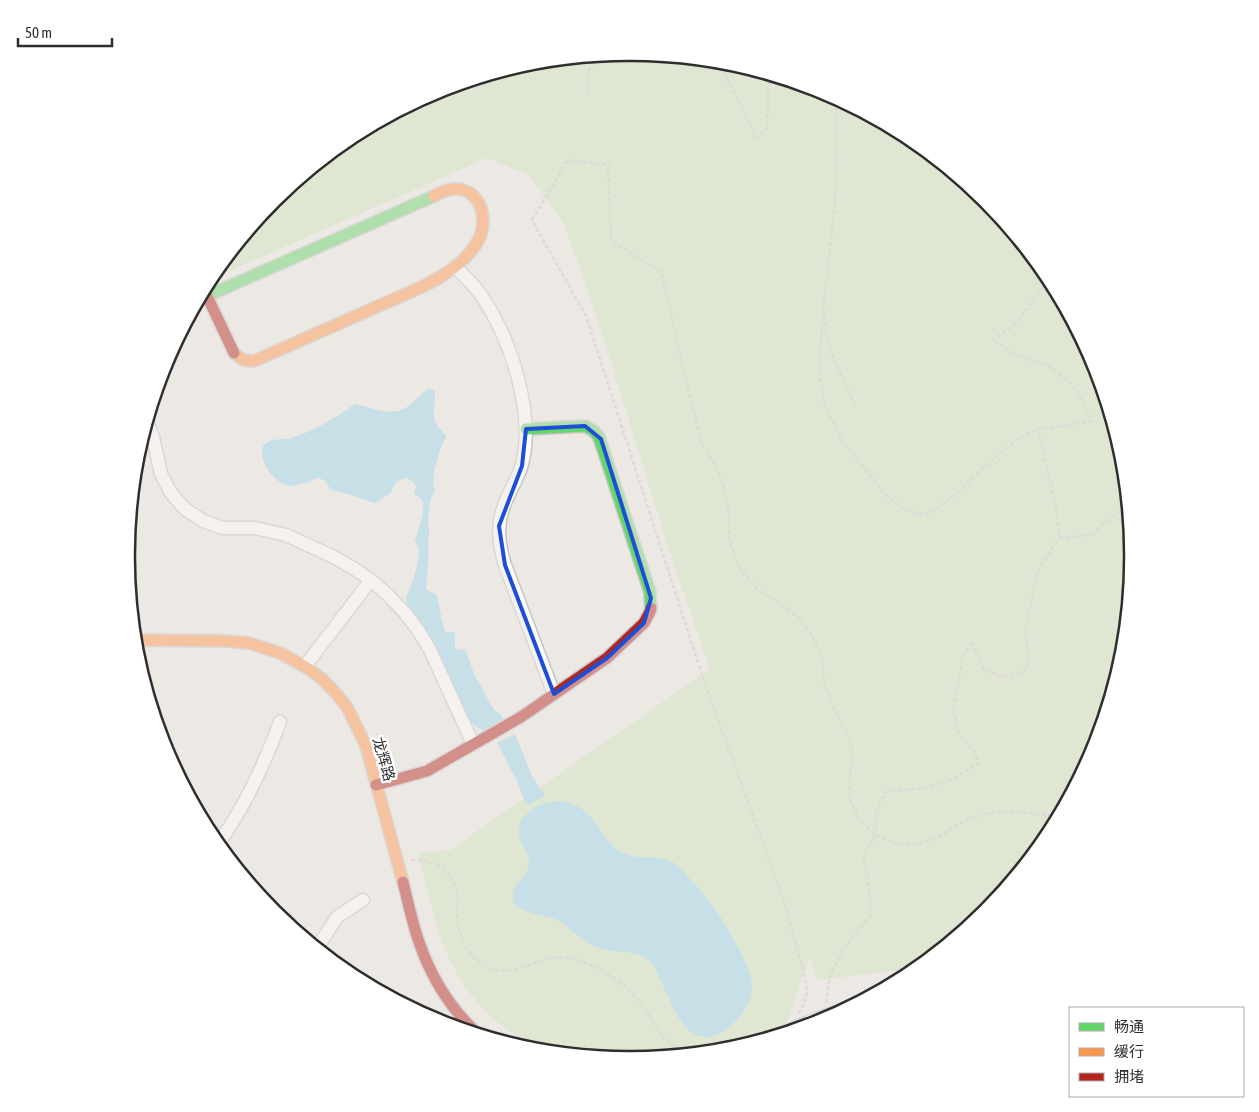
<svg xmlns="http://www.w3.org/2000/svg" width="1259" height="1112" font-family="'Asap Condensed','Noto Sans SC',sans-serif">
  <rect width="100%" height="100%" fill="#ece8e4"/>
  <path fill="#cee6be" d="M 629,53 L 728,62 L 822,91 L 909,138 L 986,200 L 1048,277 L 1095,364 L 1123,458 L 1133,556 L 1123,655 L 1095,749 L 1048,836 L 985,912 L 916,968 L 818,980 L 810,957 L 783,1033 L 727,1050 L 629,1059 L 547,1051 C 504,1036 466,998 448,956 C 434,923 427,887 418,853 L 450,850 L 710,669 L 667,544 L 598,320 L 563,222 L 529,175 L 487,158 L 209,280 L 274,200 L 350,137 L 437,91 L 532,62 Z"/>
  <path fill="#99d6ec" d="M 429,389 L 435,390 C 436,408 428,421 445,434 L 446,437 L 440,449 L 434,472 L 433,485 L 435,489 L 431,499 L 428,521 L 429,530 L 428,566 L 426,589 L 428,591 L 436,594 L 437,596 L 444,630 L 446,632 L 453,632 L 455,634 L 455,648 L 457,649 L 464,650 L 466,651 L 474,674 L 494,710 L 499,713 L 506,722 L 486,732 C 479,728 472,725 468,718 C 457,701 451,680 442,662 C 431,641 416,623 406,602 L 406,598 C 413,581 418,569 419,551 C 419,547 416,544 415,540 C 418,535 425,507 423,503 C 422,498 418,497 414,494 L 416,487 L 415,484 L 411,480 L 406,478 L 399,480 L 394,485 L 391,493 L 377,502 L 373,503 L 355,496 L 331,490 C 328,486 326,480 321,479 C 316,477 314,479 311,481 C 308,483 306,483 303,483 C 287,488 285,487 273,476 C 267,470 262,460 262,451 C 263,436 284,441 294,437 C 309,432 322,425 336,417 C 342,413 349,408 355,404 C 372,407 391,418 407,407 C 416,401 419,394 429,389 Z
    M 515,734 L 532,776 L 545,796 L 528,805 L 524,800 L 517,781 L 497,743 Z
    M 561,801 C 568,803 576,804 582,809 C 599,821 604,844 623,853 C 640,862 660,852 677,865 C 682,869 686,874 690,879 C 714,904 732,932 746,964 C 748,970 752,978 752,986 C 753,1010 717,1051 691,1032 C 678,1023 670,999 662,984 C 658,975 655,965 647,959 C 633,949 617,954 603,949 C 598,948 593,946 589,944 C 575,936 567,923 552,918 C 540,914 516,913 513,899 C 510,883 531,877 529,859 C 528,856 527,854 526,852 C 521,841 516,835 520,823 C 521,819 524,817 527,814 C 536,804 548,802 561,801 Z"/>
  <g fill="none" stroke-linecap="round" stroke-linejoin="round">
    <g stroke="#c5c4c5" stroke-width="15">
      <path id="street" d="M 455,267 C 465,276 475,286 483,298 C 511,340 535,414 522,464 C 518,479 509,491 504,506 C 496,526 499,545 505,565 L 554,694
        M 147,422 L 153,437 L 161,474 L 171,493 L 185,509 L 203,521 L 223,528 L 255,528 L 286,535 L 334,557 L 353,568 L 371,580 L 388,595 L 404,612 L 418,630 L 430,650 L 473,744
        M 305,666 L 371,580
        M 218,844 C 245,807 264,765 280,722
        M 317,948 L 337,917 L 363,900
        M 788,1032 L 798,1026 L 846,1008"/>
    </g>
    <g stroke="#c5c4c5" stroke-width="14">
      <path id="fast" d="M 198,300 L 434,196
        M 526,429 L 585,426 L 594,431 L 599,437 L 650,592 L 651,608"/>
    </g>
    <g stroke="#c5c4c5" stroke-width="14">
      <path id="slow" d="M 234,353 L 243,360 L 254,361 L 424,286 C 445,275 468,261 479,239 C 490,216 478,183 448,190 C 443,191 438,194 434,196
        M 134,640 L 226,641 L 249,643 L 280,653 L 309,669 L 322,679 L 333,690 L 347,707 L 366,746 L 403,882"/>
    </g>
    <g stroke="#c5c4c5" stroke-width="14">
      <path id="jam" d="M 207,296 L 234,353
        M 376,785 L 427,771 L 521,717 L 607,658 L 644,623 L 650,612 L 651,608
        M 403,882 C 408,902 412,922 419,942 C 431,977 450,1008 477,1033"/>
    </g>
    <path stroke="#c9c9c8" stroke-width="2.5" stroke-dasharray="4 2.5" stroke-linecap="butt" d="M 718,61 L 757,138 L 767,128 L 769,75
      M 588,96 L 587,72 L 602,55
      M 839,100 L 836,108 L 835,204 L 823,312 L 819,371 L 825,407 L 842,440 L 886,495 L 907,511 L 929,514 L 957,494 L 985,466 L 1017,439 L 1038,429
      M 824,316 L 829,348 L 855,405
      M 1059,538 L 1091,535 L 1128,503
      M 411,860 C 431,858 449,868 456,887 C 456,889 458,893 458,894 C 458,898 457,902 457,906 C 456,925 461,944 475,958 C 507,991 539,948 575,959 C 600,967 624,982 640,1003 C 644,1008 648,1013 651,1018 C 655,1023 657,1030 661,1034 C 669,1043 679,1049 689,1054
      M 826,1003 C 828,993 828,981 832,972 C 840,951 855,933 870,916 L 870,897 L 864,857 L 875,835 L 875,820 L 880,802 L 886,792 L 923,788 L 949,781 L 979,763 L 976,755 L 959,733 L 953,709 L 963,656 L 972,641 L 984,670 L 1001,677 L 1024,672 L 1029,660 L 1025,630 L 1038,571 L 1059,538 L 1057,512 L 1038,429 L 1070,425 L 1091,421 L 1076,389 L 1065,379 L 1047,365 L 1019,356 L 992,340 L 1013,326 L 1022,316 L 1043,287 L 1035,274 L 1041,268
      M 798,1013 L 802,1009 L 807,993 L 805,977 L 783,898 L 705,684 L 586,316 L 532,220 L 568,160 L 608,165 L 611,240 L 661,272 L 701,443 L 715,464 L 724,487 L 729,512 L 729,538 L 738,566 L 756,588 L 781,604 L 799,618 L 813,637 L 822,658 L 824,682 L 832,705 L 843,725 L 850,741 L 852,758 L 850,775 L 850,798 L 859,819 L 875,835 L 897,844 L 920,844 L 941,836 L 952,828 L 964,821 L 989,813 L 1015,811 L 1042,815 L 1054,815 L 1060,814"/>
    <use href="#street" stroke="#fcfcfb" stroke-width="12"/>
    <use href="#fast" stroke="#63d668" stroke-width="11"/>
    <use href="#slow" stroke="#ff974d" stroke-width="11"/>
    <use href="#jam" stroke="#b3261e" stroke-width="11"/>
  </g>
  <path d="M0 0H1259V1112H0ZM 585,426 L 601,439 L 651,598 L 644,623 L 607,658 L 554,694 L 505,565 L 499,526 L 522,466 L 526,429 Z" fill="#ece8e4" fill-opacity=".55" fill-rule="evenodd"/>
  <path fill="none" stroke="#1d4ed8" stroke-width="4" stroke-linejoin="round" d="M 585,426 L 601,439 L 651,598 L 644,623 L 607,658 L 554,694 L 505,565 L 499,526 L 522,466 L 526,429 Z"/>
  <g text-anchor="middle" dominant-baseline="central" stroke-width="5" stroke-linejoin="round" paint-order="stroke">
    <g font-size="15" fill="#2e2e2e" stroke="#fff">
      <text transform="translate(384 759) rotate(74)">龙辉路</text>
    </g>
  </g>
  <path d="M0 0H1259V1112H0ZM629 61H630A494 494 0 0 1 1124 555V557A494 494 0 0 1 630 1051H629A494 494 0 0 1 135 557V555A494 494 0 0 1 629 61Z" fill="#fff" fill-rule="evenodd"/>
  <path fill="none" stroke="#2e2e2e" stroke-width="2.5" d="M629 61H630A494 494 0 0 1 1124 555V557A494 494 0 0 1 630 1051H629A494 494 0 0 1 135 557V555A494 494 0 0 1 629 61Z"/>
  <rect x="1069" y="1007" width="175" height="90" fill="#ffffff" stroke="#ababab"/>
  <rect x="1079" y="1023" width="25" height="8" fill="#63d668" stroke="#ababab"/>
  <text x="1114" y="1032" font-size="15" fill="#2e2e2e">畅通</text>
  <rect x="1079" y="1048" width="25" height="8" fill="#ff974d" stroke="#ababab"/>
  <text x="1114" y="1057" font-size="15" fill="#2e2e2e">缓行</text>
  <rect x="1079" y="1073" width="25" height="8" fill="#b3261e" stroke="#ababab"/>
  <text x="1114" y="1082" font-size="15" fill="#2e2e2e">拥堵</text>
  <path d="M18 38v8h94v-8" fill="none" stroke="#2e2e2e" stroke-width="2.5"/>
  <text x="25" y="38" font-size="15" fill="#2e2e2e" stroke="#ffffff" stroke-width="4" paint-order="stroke">50 m</text>
</svg>
